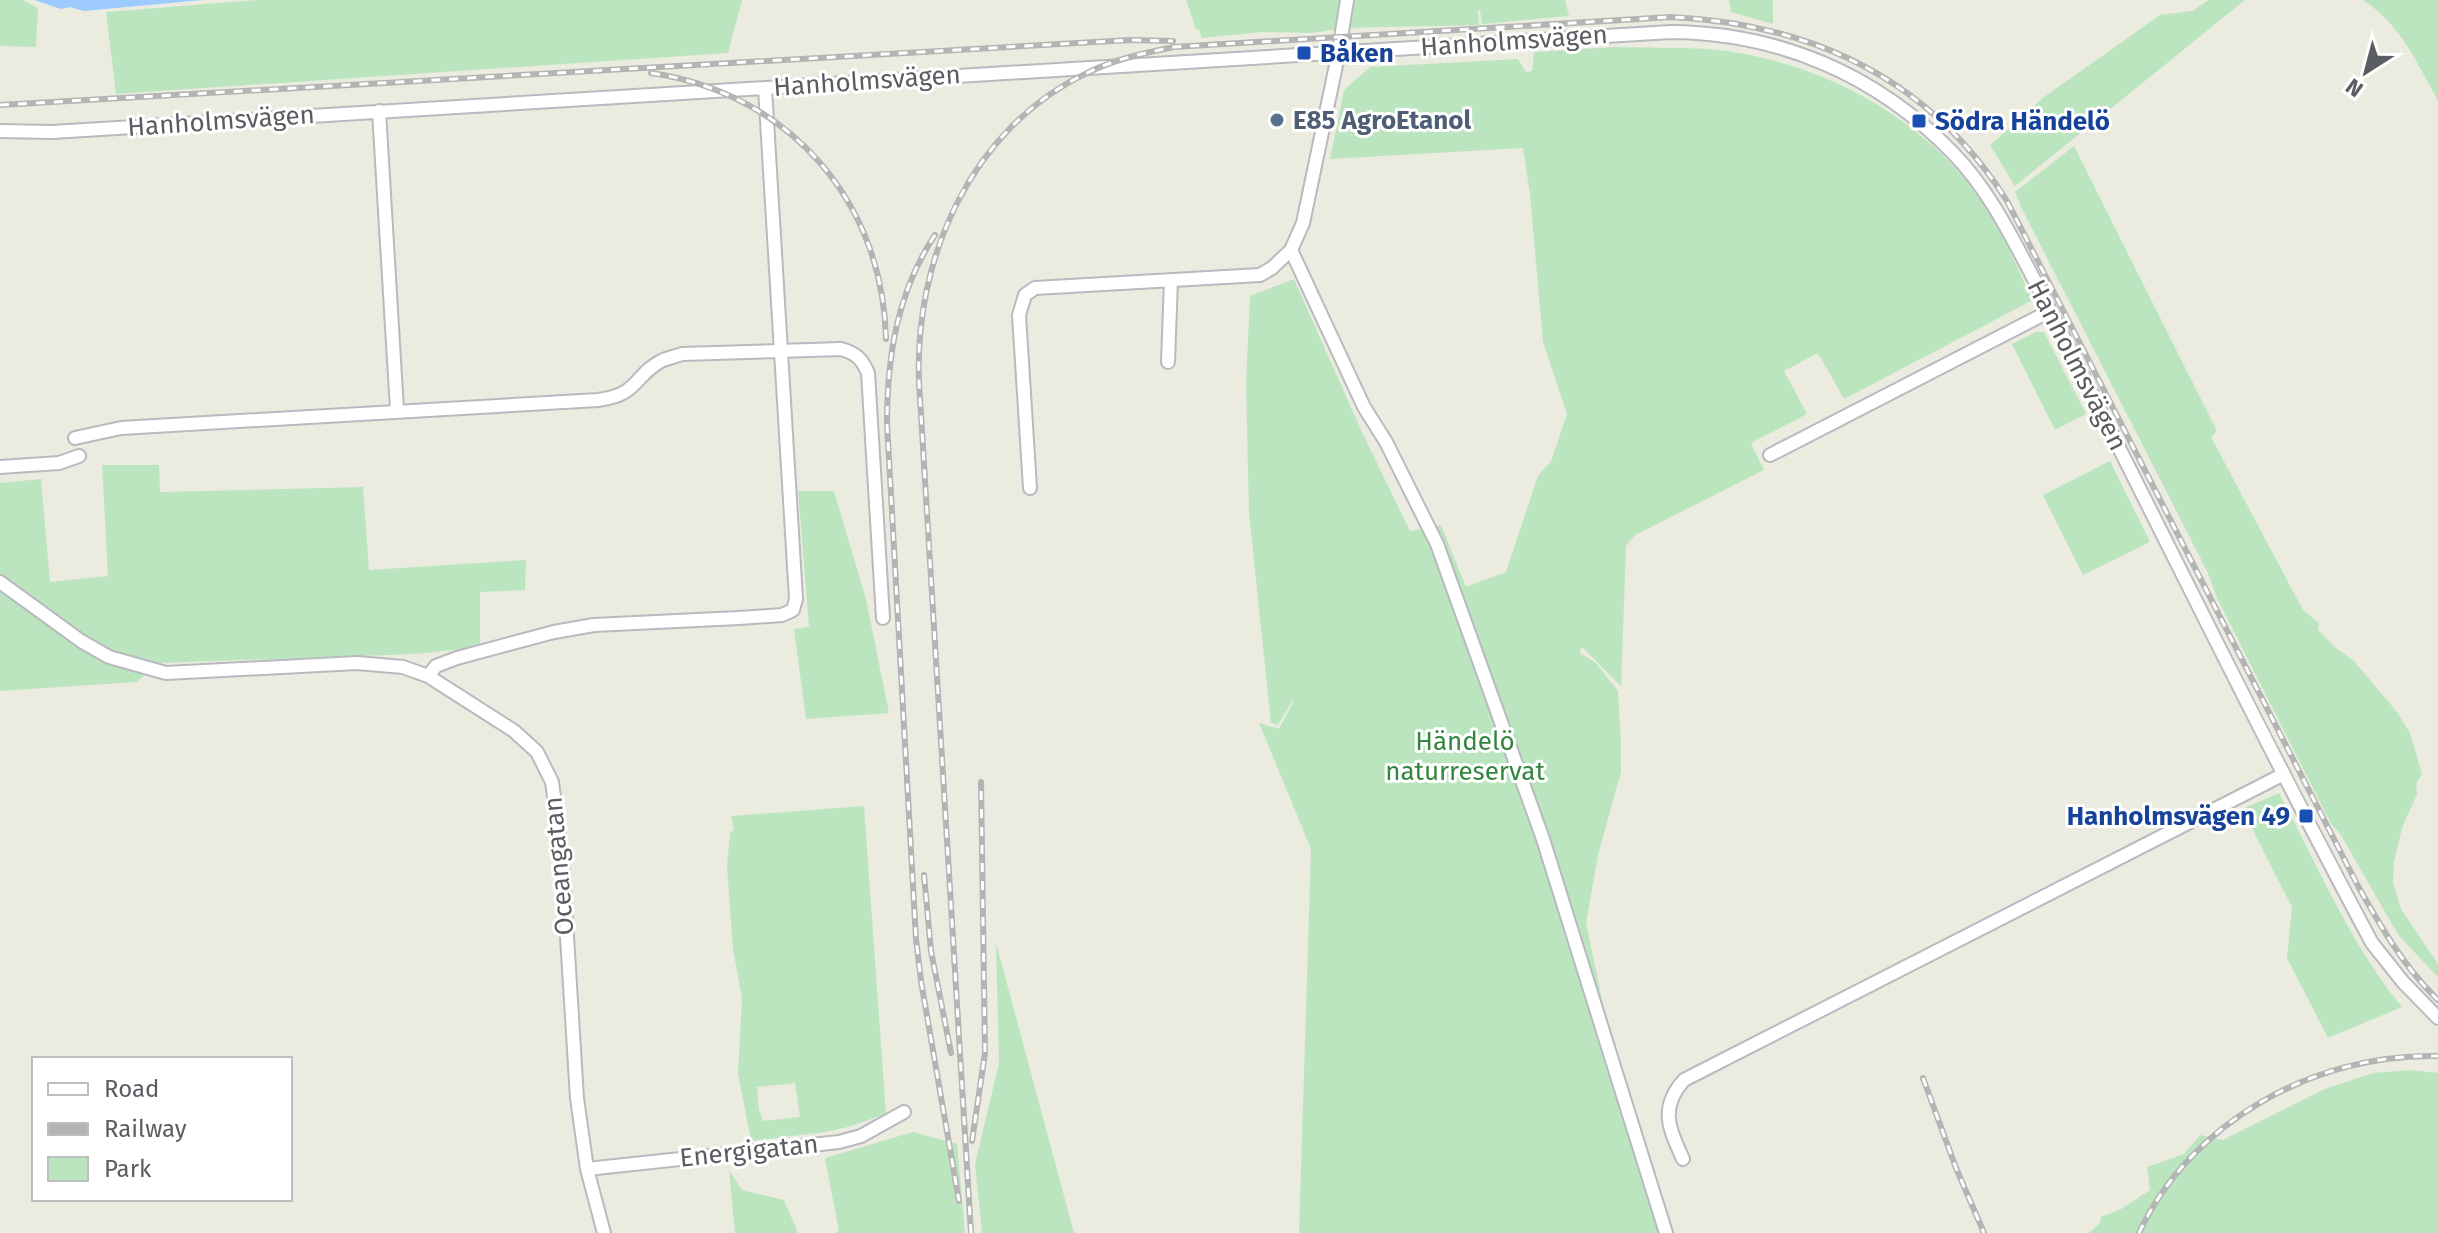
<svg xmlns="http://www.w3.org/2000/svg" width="2438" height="1233" font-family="'Fira Sans',sans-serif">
  <rect width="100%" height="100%" fill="#ecebe0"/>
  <path fill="#bbe5bf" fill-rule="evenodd" d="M 0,0 L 23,0 L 38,8 L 36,47 L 0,46 Z
    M 257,0 L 742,0 L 728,53 L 116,94 L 106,12 Z
    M 1186,0 L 1565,0 L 1569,16 L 1482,24 L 1480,10 L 1478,11 L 1479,25 L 1344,28 L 1312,33 L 1263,32 L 1202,38 L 1199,30 L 1196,29 Z
    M 1729,0 L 1773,0 L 1773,24 L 1731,12 Z
    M 2209,0 L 2245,0 L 2015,186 L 1990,145 L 2044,97 L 2160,15 L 2192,11 Z
    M 2363,0 L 2438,0 L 2438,101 C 2418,64 2400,24 2363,0 Z
    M 1615,47 C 1646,48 1677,47 1707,49 C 1812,57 1922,114 1983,202 C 2002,230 2017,269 2033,300 L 1844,399 L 1818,353 L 1784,371 L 1807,414 L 1751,443 L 1764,470 L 1635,535 L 1626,546 L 1621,686 L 1583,648 L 1580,649 L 1580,653 L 1595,662 L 1618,691 L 1621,746 L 1621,772 L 1598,855 L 1586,923 L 1600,989 L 1608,1044 L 1659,1200 L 1675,1233 L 1299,1233 L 1311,849 L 1259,723 L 1279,729 L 1294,701 L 1292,701 L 1278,725 L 1271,723 L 1249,513 L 1246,384 L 1250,296 L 1294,279 L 1361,430 L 1410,531 L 1441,525 L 1466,587 L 1506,572 L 1538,476 L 1551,461 L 1567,414 L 1543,342 L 1530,194 L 1523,148 L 1330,159 L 1344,90 L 1370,67 L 1518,59 L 1526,72 L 1532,71 L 1534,52 Z
    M 2074,146 L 2217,431 L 2211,437 L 2303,610 L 2319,623 L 2318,630 L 2336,648 L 2353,660 L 2397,712 L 2410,733 L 2422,774 L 2416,784 L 2417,794 L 2402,828 L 2394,862 L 2393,883 L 2401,909 L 2438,964 L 2438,977 L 2399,936 L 2339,832 L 2331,824 L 2217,598 L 2207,571 L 2021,207 L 2015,192 Z
    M 2036,332 L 2044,332 L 2086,414 L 2055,430 L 2012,344 Z
    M 2110,461 L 2150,542 L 2083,575 L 2043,495 Z
    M 102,465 L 159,465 L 160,492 L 363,487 L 369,570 L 526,560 L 525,590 L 480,592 L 480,647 L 416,654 L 158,663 L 137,682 L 0,691 L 0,483 L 41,479 L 50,582 L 108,576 Z
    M 798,491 L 834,491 L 866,599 L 889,713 L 806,719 L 794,629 L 809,627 Z
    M 2279,793 C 2318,866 2349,942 2402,1007 L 2328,1038 L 2287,958 L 2292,907 L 2242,809 Z
    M 864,806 L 886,1114 L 848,1127 L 825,1132 L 751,1141 L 738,1073 L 742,998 L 733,949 L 727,866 L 730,833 L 734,830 L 731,816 ZM 795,1083 L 800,1117 L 763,1121 L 759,1110 L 757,1087 Z
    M 996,943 L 1074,1233 L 982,1233 L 975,1164 L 999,1063 Z
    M 2411,1070 L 2438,1073 L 2438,1233 L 2089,1233 L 2100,1223 L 2101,1217 L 2121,1209 L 2150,1190 L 2147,1167 L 2184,1154 L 2200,1135 L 2223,1140 L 2325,1089 L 2373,1073 Z
    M 913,1132 L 957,1144 L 965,1233 L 836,1233 L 839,1231 L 825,1158 Z
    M 729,1170 L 742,1190 L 784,1200 L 798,1233 L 735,1233 Z"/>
  <path fill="#9dcbff" d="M 34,0 L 203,0 L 84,11 L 70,7 L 61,9 Z"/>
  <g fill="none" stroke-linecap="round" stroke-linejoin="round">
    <g stroke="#b8babf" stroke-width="16">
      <path id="minor" d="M 379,111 L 397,410
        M 0,131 L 52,132 L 1671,32 C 1780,33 1877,75 1953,153 C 1989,190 2011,236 2035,281 C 2059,328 2083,375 2106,422 C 2194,596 2280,772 2372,943 L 2403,982 L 2438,1018
        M 1291,250 L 1364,407 L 1386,442 L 1437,544 L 1543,839 L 1666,1233
        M 1168,362 L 1171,280
        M 75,438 L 121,428 L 598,400 C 641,394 633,375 663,360 C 669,358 676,356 682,354 L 841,349 C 856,353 862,359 868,373 L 883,618
        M 1770,455 L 2050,311
        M 0,467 L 59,463 L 79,456
        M 1030,488 L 1019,315 L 1025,295 L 1035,288 L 1260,275 L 1272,268 L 1291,250 L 1303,223 L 1339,51 L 1347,0
        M 0,582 L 81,641 L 109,657 L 166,673 L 357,663 L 403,667 L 428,676 L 514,731 L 537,752 L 552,782 L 562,856 L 577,1098 L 587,1169 L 604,1233
        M 428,676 L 436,666 L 457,658 L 554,632 L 594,625 L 739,618 L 782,615 L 793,610 L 796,599 L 765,88
        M 1683,1159 C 1669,1128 1659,1108 1684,1080 L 2284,774
        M 587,1169 L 839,1142 L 861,1136 L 904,1112"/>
    </g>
    <use href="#minor" stroke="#fff" stroke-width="12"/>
    <g stroke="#b3b4b4" stroke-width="6">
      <path id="rail" d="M 651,73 C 789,93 883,201 886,339
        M 0,105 L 1130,40 L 1173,41
        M 935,235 C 897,292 887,357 887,424 L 916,939 L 921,981 L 959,1201
        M 924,875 L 931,951 L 951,1053
        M 1923,1078 L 1956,1168 L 1984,1233
        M 972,1141 L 985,1053 L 981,782
        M 971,1233 L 919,382 C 914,259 971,128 1087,73 C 1115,59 1144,53 1174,47 L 1671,17 C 1812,24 1930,79 2007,201 L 2358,886 C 2381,927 2404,967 2438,1000
        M 2139,1233 C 2191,1121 2316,1053 2438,1056"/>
    </g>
    <use href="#rail" stroke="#fff" stroke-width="3" stroke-dasharray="9" stroke-linecap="butt"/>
  </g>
  <g fill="#1a4fb4" stroke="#fff" stroke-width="3">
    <rect x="1296" y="45" width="16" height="16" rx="4"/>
    <rect x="1911" y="113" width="16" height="16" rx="4"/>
    <rect x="2298" y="808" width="16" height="16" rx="4"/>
  </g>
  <circle fill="#5c6f8a" stroke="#fff" stroke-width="3" cx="1277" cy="120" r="8"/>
  <g text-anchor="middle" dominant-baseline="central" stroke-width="6" stroke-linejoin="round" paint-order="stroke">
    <g font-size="26" fill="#595c61" stroke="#fff">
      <text transform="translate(1514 41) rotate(-4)">Hanholmsvägen</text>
      <text transform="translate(867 81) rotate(-4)">Hanholmsvägen</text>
      <text transform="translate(221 121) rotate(-4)">Hanholmsvägen</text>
      <text transform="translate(2077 365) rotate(63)">Hanholmsvägen</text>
      <text transform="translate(559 866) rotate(-95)">Oceangatan</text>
      <text transform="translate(749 1151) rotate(-6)">Energigatan</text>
    </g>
    <g font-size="26" font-weight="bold" fill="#164399" stroke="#fff" text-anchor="start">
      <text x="1320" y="53">Båken</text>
      <text x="1935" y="121">Södra Händelö</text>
      <text x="2290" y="816" text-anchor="end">Hanholmsvägen 49</text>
    </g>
    <g font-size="26" font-weight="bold" fill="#4e5e75" stroke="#fff" text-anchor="start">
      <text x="1293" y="120">E85 AgroEtanol</text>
    </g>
    <g font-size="26" fill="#33863f" stroke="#fff">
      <text x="1465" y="741">Händelö<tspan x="1465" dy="30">naturreservat</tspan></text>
    </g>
  </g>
  <rect x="32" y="1057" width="260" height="144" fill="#ffffff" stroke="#bdbec0" stroke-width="2"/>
  <rect x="48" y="1083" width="40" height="12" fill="#ffffff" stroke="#bdbec0" stroke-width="2"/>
  <text x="104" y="1097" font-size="24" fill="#595c61">Road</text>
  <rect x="48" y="1123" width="40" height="12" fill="#b3b4b4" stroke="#bdbec0" stroke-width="2"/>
  <text x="104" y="1137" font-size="24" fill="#595c61">Railway</text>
  <rect x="48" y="1157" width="40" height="24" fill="#bbe5bf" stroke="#bdbec0" stroke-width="2"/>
  <text x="104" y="1177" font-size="24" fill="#595c61">Park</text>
  <g transform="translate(2366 72) rotate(216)" stroke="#ffffff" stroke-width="6" paint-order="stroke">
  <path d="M0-6L14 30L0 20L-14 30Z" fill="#595c61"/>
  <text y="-12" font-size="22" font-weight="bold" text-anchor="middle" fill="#595c61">N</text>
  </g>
</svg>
